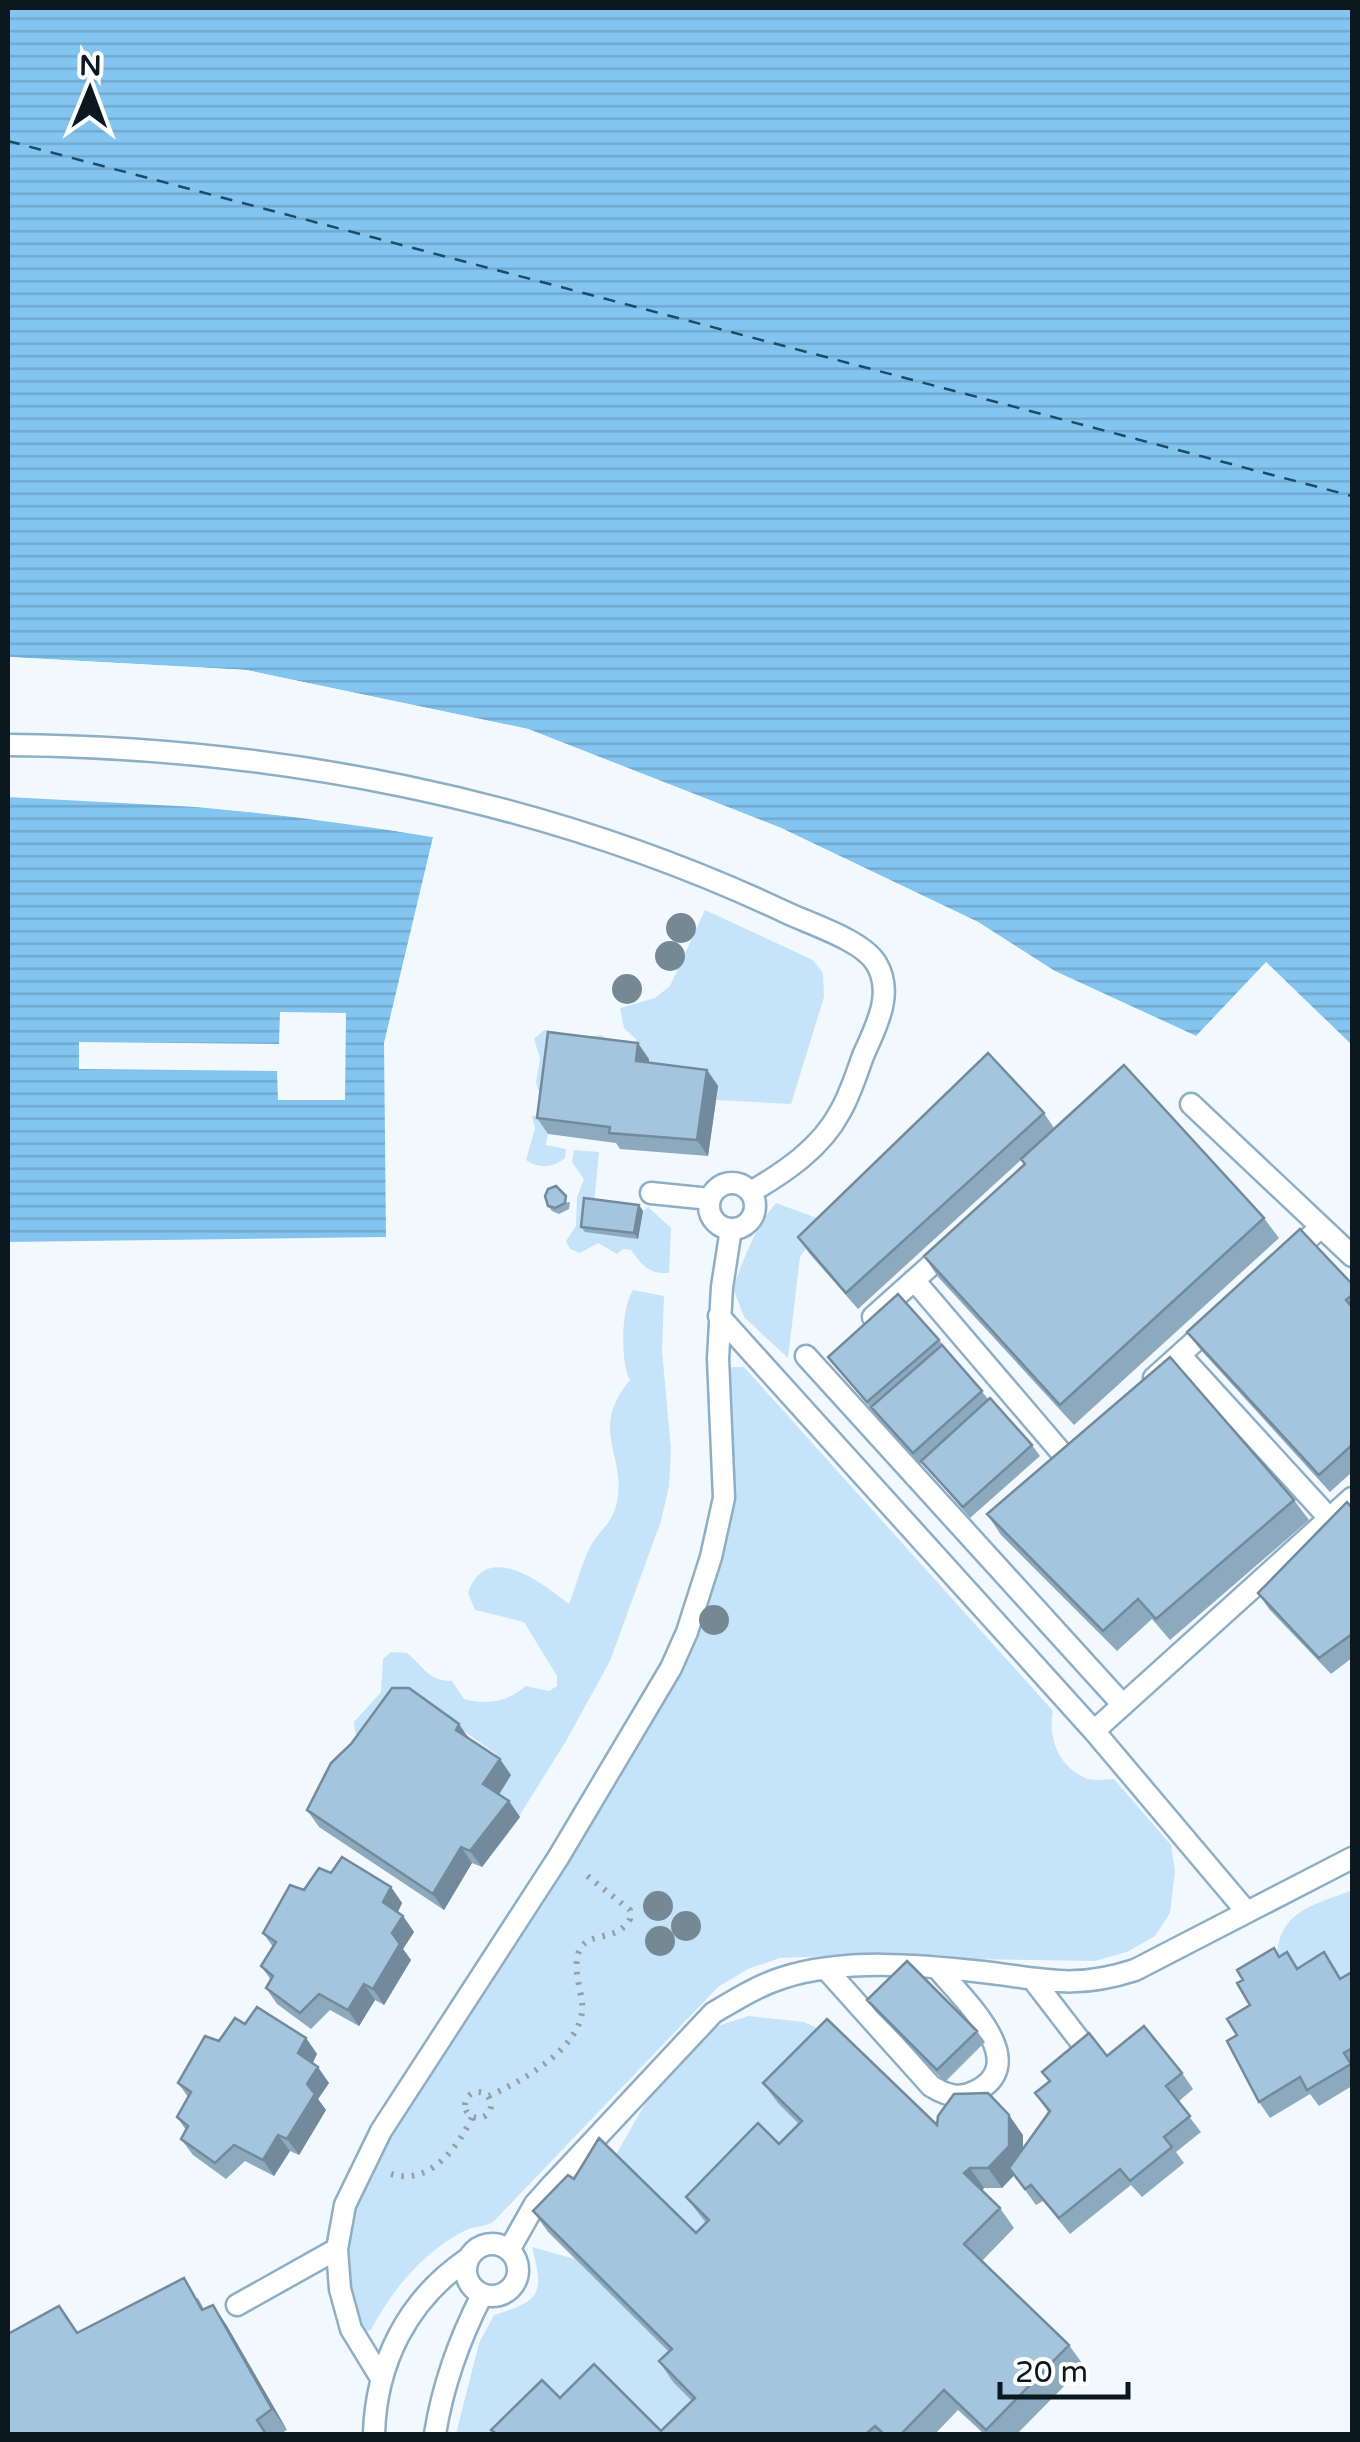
<svg xmlns="http://www.w3.org/2000/svg" width="1360" height="2442" font-family="'Varela Round',sans-serif">
  <defs>
    <pattern id="water-rules" width="6" height="5" patternUnits="userSpaceOnUse" patternTransform="scale(2.5)"><rect width="6" height="5" fill="#84c5f0"/><path d="M0 2.5h6" fill="none" stroke="#71a8ce"/></pattern>
  </defs>
  <rect width="100%" height="100%" fill="#f2f9fe"/>
  <path fill="#c5e3f9" d="M 705,910 L 813,960 L 823,973 L 824,997 L 791,1104 L 716,1100 L 717,1086 L 647,1077 L 649,1059 L 553,1094 L 539,1092 L 536,1083 L 540,1058 L 534,1039 L 544,1030 L 559,1032 L 569,1040 L 601,1035 L 626,1051 L 637,1040 L 624,1028 L 620,1008 L 655,998 L 670,986 Z
    M 551,1114 L 546,1145 L 566,1149 L 565,1158 C 552,1168 540,1169 526,1160 L 535,1128 L 532,1116 Z
    M 574,1150 L 599,1152 L 594,1205 L 638,1239 L 643,1211 L 648,1207 L 671,1228 L 669,1273 C 648,1274 643,1266 631,1250 L 623,1249 L 617,1254 L 598,1243 L 580,1253 L 570,1249 L 566,1241 L 576,1226 L 577,1197 L 584,1179 L 572,1162 Z
    M 776,1203 L 825,1221 L 800,1257 L 788,1358 L 744,1317 L 733,1288 C 744,1258 755,1228 776,1203 Z
    M 633,1290 L 664,1296 L 662,1351 L 671,1449 L 669,1486 L 661,1521 L 610,1661 L 566,1741 L 513,1826 L 486,1805 L 487,1767 L 496,1754 L 433,1709 L 374,1751 L 355,1733 L 354,1722 L 381,1692 L 383,1659 L 391,1652 L 407,1653 C 424,1667 428,1681 452,1681 L 464,1699 C 488,1705 507,1702 526,1686 L 549,1691 L 557,1686 L 557,1676 L 524,1622 L 475,1610 L 468,1593 C 486,1539 542,1583 569,1604 C 577,1584 583,1556 595,1539 C 604,1527 612,1521 616,1506 C 629,1456 587,1432 630,1380 C 620,1362 621,1308 633,1290 Z
    M 732,1367 L 744,1367 L 1053,1711 C 1047,1738 1060,1770 1089,1779 C 1096,1781 1107,1779 1114,1779 L 1171,1845 L 1175,1871 L 1170,1913 L 1155,1936 L 1127,1952 L 1095,1961 L 960,1959 L 894,1953 L 780,1958 L 748,1969 L 718,1987 L 494,2221 C 484,2228 475,2225 464,2231 C 424,2251 391,2291 371,2330 L 363,2332 L 355,2324 L 344,2254 L 358,2180 L 674,1661 L 718,1542 L 726,1376 Z
    M 1352,1890 L 1352,1994 L 1291,1973 L 1277,1954 C 1281,1909 1316,1905 1352,1890 Z
    M 748,2016 L 804,2022 L 842,2039 L 817,2141 L 710,2254 L 614,2158 L 661,2076 L 715,2027 Z
    M 532,2247 L 575,2259 L 686,2369 L 674,2382 L 710,2418 L 693,2434 L 456,2434 L 479,2343 L 494,2315 C 539,2301 545,2296 532,2247 Z"/>
  <path fill="url(#water-rules)" d="M 8,8 L 1352,8 L 1352,1045 L 1266,962 L 1196,1036 L 1054,971 L 978,922 L 781,828 L 528,729 L 246,670 L 8,657 Z
    M 8,797 C 149,797 293,815 433,837 L 384,1043 L 386,1237 L 8,1242 Z"/>
  <path fill="#f2f9fe" d="M 8,657 L 246,670 L 528,729 L 781,828 L 978,922 L 1055,971 L 1196,1036 L 1189,1039 L 1052,976 L 976,926 L 779,832 L 527,734 L 245,675 L 8,662 Z
    M 8,792 L 197,803 L 330,815 L 435,833 L 433,837 L 329,820 L 196,807 L 8,797 Z
    M 280,1012 L 346,1013 L 345,1100 L 278,1100 L 277,1071 L 79,1069 L 79,1042 L 279,1044 Z"/>
  <g fill="none" stroke-linecap="round" stroke-linejoin="round">
    <path stroke="#1a4c69" stroke-width="2.5" stroke-dasharray="12 10" stroke-linecap="butt" d="M 8,141 L 1352,496"/>
    <g stroke="#8daec5" stroke-width="25">
      <path id="lane" d="M 8,745 C 274,747 543,798 785,912 C 810,924 862,940 876,963 C 895,994 875,1028 863,1056 C 856,1075 850,1095 840,1112 C 821,1148 785,1172 751,1192
        M 1191,1104 L 1352,1256
        M709 1206a23 23 0 1 1 46 0a23 23 0 1 1-46 0Z
        M 651,1193 L 710,1199
        M 1291,1254 L 1321,1227
        M 914,1280 L 1066,1458
        M 719,1316 L 1094,1731 L 1246,1911
        M 873,1317 L 948,1250
        M 1180,1355 L 1330,1519
        M 806,1356 L 1123,1705
        M 1154,1378 L 1214,1324
        M 1094,1731 L 1352,1498
        M 826,1969 L 931,2086 C 945,2095 960,2100 976,2091 C 1034,2062 960,1996 937,1968
        M 1034,1981 L 1084,2046
        M466 2270a26 26 0 1 1 52 0a26 26 0 1 1-52 0Z
        M 509,2250 L 535,2204 L 552,2185 L 713,2013 C 735,2000 757,1986 782,1978 C 844,1958 920,1965 983,1972 C 1044,1979 1073,1990 1135,1970 L 1352,1858
        M 237,2305 L 337,2249
        M 381,2378 L 351,2329 L 340,2289 L 337,2249 L 345,2205 L 381,2131 L 558,1858 L 671,1668 L 687,1632 L 711,1557 L 724,1498 L 718,1359 L 722,1287 L 731,1229
        M 374,2434 C 376,2363 407,2301 466,2260
        M 435,2434 C 443,2384 459,2340 482,2295"/>
    </g>
    <path stroke="#949ea4" stroke-width="6" stroke-dasharray="2.5 8" stroke-linecap="butt" d="M465 2105a13 13 0 1 1 26 0a13 13 0 1 1-26 0Z
      M 489,2096 C 522,2081 587,2046 582,2002 C 580,1986 572,1965 580,1949 C 590,1931 617,1942 630,1919 L 630,1910 L 585,1874
      M 391,2174 C 429,2186 458,2148 472,2117"/>
    <use href="#lane" stroke="#fff" stroke-width="20"/>
  </g>
  <g fill="#758995">
    <circle cx="681" cy="928" r="15"/>
    <circle cx="670" cy="956" r="15"/>
    <circle cx="627" cy="989" r="15"/>
    <circle cx="714" cy="1620" r="15"/>
    <circle cx="658" cy="1906" r="15"/>
    <circle cx="686" cy="1926" r="15"/>
    <circle cx="660" cy="1941" r="15"/>
  </g>
  <path fill="#8ca9be" d="M 649,1059 L 649,1063 L 707,1070 L 718,1086 L 708,1156 L 620,1149 L 616,1143 L 548,1134 L 537,1118 Z
    M 1044,1113 L 1054,1128 L 1264,1218 L 1279,1238 L 1074,1425 L 938,1277 L 924,1256 L 1025,1164 L 1022,1159 L 858,1309 L 809,1253 L 798,1237 Z
    M 570,1202 L 569,1209 L 559,1214 L 552,1211 L 548,1206 Z
    M 639,1205 L 643,1211 L 638,1239 L 585,1232 L 581,1227 Z
    M 1352,1284 L 1352,1472 L 1330,1492 L 1199,1348 L 1187,1332 Z
    M 939,1340 L 989,1400 L 1032,1445 L 1040,1456 L 970,1518 L 922,1462 L 920,1464 L 879,1418 L 828,1357 Z
    M 1294,1500 L 1309,1520 L 1170,1640 L 1152,1619 L 1117,1651 L 1001,1535 L 987,1514 Z
    M 1352,1508 L 1352,1658 L 1331,1674 L 1269,1609 L 1258,1593 Z
    M 470,1739 L 511,1775 L 499,1794 L 509,1801 L 520,1817 L 482,1867 L 472,1863 L 444,1910 L 319,1827 L 307,1810 Z
    M 331,1873 L 391,1887 L 402,1903 L 398,1912 L 403,1916 L 414,1932 L 403,1949 L 411,1960 L 384,2005 L 375,2000 L 359,2026 L 330,2010 L 311,2029 L 277,2004 L 266,1988 L 271,1980 L 261,1966 L 273,1947 L 263,1933 L 304,1890 Z
    M 1287,1952 L 1298,1968 L 1341,1978 L 1352,1972 L 1352,2086 L 1319,2106 L 1310,2094 L 1270,2118 L 1259,2102 L 1237,2035 L 1250,2005 L 1279,1957 Z
    M 867,2000 L 977,2031 L 985,2042 L 945,2082 L 875,2011 Z
    M 245,2024 L 306,2038 L 317,2054 L 313,2063 L 329,2083 L 318,2099 L 326,2110 L 299,2155 L 290,2151 L 274,2176 L 245,2161 L 226,2179 L 193,2155 L 181,2139 L 186,2130 L 177,2117 L 188,2097 L 178,2083 L 219,2041 Z
    M 1107,2056 L 1182,2073 L 1193,2089 L 1178,2102 L 1201,2132 L 1176,2152 L 1184,2163 L 1142,2197 L 1131,2185 L 1070,2234 L 1043,2201 L 1036,2205 L 1014,2175 L 1002,2188 L 984,2188 L 982,2190 L 1000,2208 L 1014,2228 L 982,2261 L 1069,2345 L 1084,2366 L 1017,2434 L 984,2434 L 958,2410 L 935,2434 L 495,2434 L 491,2430 L 560,2398 L 661,2431 L 692,2401 L 673,2382 L 659,2361 L 669,2352 L 548,2232 L 533,2211 L 574,2179 L 696,2233 L 706,2223 L 686,2197 L 779,2144 L 799,2124 L 778,2103 L 763,2083 L 937,2125 L 1023,2135 L 1023,2148 L 1048,2112 L 1035,2093 L 1049,2082 L 1042,2072 Z
    M 198,2298 L 204,2309 L 213,2305 L 227,2326 L 287,2430 L 280,2434 L 8,2434 L 77,2333 Z"/>
  <path fill="#728a9b" d="M 638,1043 L 649,1059 L 647,1077 L 636,1061 Z
    M 707,1070 L 718,1086 L 708,1156 L 697,1140 Z
    M 639,1205 L 643,1211 L 638,1239 L 634,1233 Z
    M 459,1724 L 470,1740 L 456,1730 Z
    M 500,1759 L 511,1775 L 495,1801 L 483,1784 Z
    M 509,1801 L 520,1817 L 482,1867 L 470,1851 Z
    M 461,1847 L 472,1863 L 444,1910 L 433,1894 Z
    M 391,1887 L 402,1903 L 395,1918 L 383,1902 Z
    M 403,1916 L 414,1932 L 403,1949 L 411,1960 L 384,2005 L 373,1989 L 392,1933 Z
    M 364,1984 L 375,2000 L 359,2026 L 348,2010 Z
    M 306,2038 L 317,2054 L 309,2069 L 298,2053 Z
    M 318,2067 L 329,2083 L 318,2099 L 326,2110 L 299,2155 L 287,2139 L 307,2084 Z
    M 1009,2115 L 1023,2135 L 1023,2166 L 1002,2188 L 988,2168 Z
    M 278,2135 L 290,2151 L 274,2176 L 263,2160 Z
    M 970,2168 L 984,2188 L 979,2194 L 964,2173 Z
    M 213,2305 L 227,2326 L 287,2430 L 272,2409 Z"/>
  <path fill="#a3c5dd" stroke="#728a9b" stroke-width="2.5" d="M 548,1032 L 638,1043 L 636,1061 L 707,1070 L 697,1140 L 609,1133 L 610,1127 L 537,1118 Z
    M 988,1053 L 1044,1113 L 846,1293 L 798,1237 Z
    M 1124,1065 L 1264,1218 L 1060,1405 L 924,1256 L 1025,1164 L 1021,1159 Z
    M 556,1186 L 566,1196 L 565,1203 L 555,1208 L 548,1206 L 545,1196 L 548,1189 Z
    M 584,1198 L 639,1205 L 634,1233 L 581,1227 Z
    M 1300,1229 L 1352,1284 L 1352,1295 L 1346,1300 L 1352,1307 L 1352,1445 L 1319,1475 L 1187,1332 Z
    M 898,1294 L 939,1340 L 867,1402 L 828,1357 Z
    M 942,1345 L 982,1391 L 913,1453 L 871,1407 Z
    M 1170,1357 L 1294,1500 L 1156,1619 L 1138,1599 L 1103,1631 L 987,1514 Z
    M 990,1398 L 1032,1445 L 963,1507 L 921,1461 Z
    M 1347,1502 L 1352,1508 L 1352,1634 L 1319,1658 L 1258,1593 Z
    M 392,1688 L 409,1688 L 459,1724 L 456,1730 L 500,1759 L 483,1784 L 509,1801 L 470,1851 L 461,1847 L 433,1894 L 307,1810 L 331,1763 L 351,1744 Z
    M 342,1857 L 391,1887 L 383,1902 L 403,1916 L 392,1933 L 400,1944 L 373,1989 L 364,1984 L 348,2010 L 319,1994 L 300,2013 L 266,1988 L 273,1976 L 261,1966 L 276,1942 L 263,1933 L 290,1885 L 304,1890 L 319,1868 L 331,1873 Z
    M 1274,1948 L 1279,1957 L 1287,1952 L 1297,1969 L 1324,1952 L 1340,1979 L 1352,1972 L 1352,2048 L 1344,2053 L 1351,2064 L 1307,2090 L 1300,2077 L 1259,2102 L 1227,2041 L 1237,2035 L 1227,2019 L 1250,2005 L 1237,1983 L 1243,1980 L 1237,1970 Z
    M 907,1961 L 977,2031 L 937,2070 L 867,2000 Z
    M 257,2007 L 306,2038 L 298,2053 L 318,2067 L 307,2084 L 315,2094 L 287,2139 L 278,2135 L 263,2160 L 234,2145 L 215,2163 L 181,2139 L 188,2126 L 177,2117 L 191,2092 L 178,2083 L 205,2036 L 219,2041 L 235,2018 L 245,2024 Z
    M 827,2019 L 937,2125 L 938,2116 L 954,2094 L 988,2093 L 1009,2115 L 1009,2146 L 988,2168 L 970,2168 L 964,2173 L 1000,2208 L 964,2244 L 1069,2345 L 986,2430 L 944,2390 L 901,2434 L 884,2434 L 875,2426 L 866,2434 L 497,2434 L 491,2430 L 542,2380 L 560,2398 L 594,2364 L 661,2431 L 695,2398 L 659,2361 L 672,2349 L 533,2211 L 568,2175 L 574,2179 L 599,2138 L 696,2233 L 709,2220 L 686,2197 L 758,2123 L 779,2144 L 802,2121 L 763,2083 Z
    M 1144,2026 L 1182,2073 L 1166,2086 L 1190,2116 L 1164,2137 L 1172,2147 L 1130,2181 L 1120,2169 L 1059,2218 L 1031,2185 L 1025,2189 L 1009,2168 L 1050,2111 L 1035,2093 L 1050,2081 L 1042,2072 L 1089,2033 L 1107,2056 Z
    M 184,2278 L 202,2310 L 213,2305 L 272,2409 L 257,2420 L 266,2434 L 8,2434 L 8,2334 L 59,2306 L 77,2333 Z"/>
  <rect width="1360" height="2442" fill="none" stroke="#0b1820" stroke-width="20"/>
  <g transform="translate(90 90) rotate(1)" stroke="#ffffff" stroke-width="8" paint-order="stroke">
  <path d="M0-8L18 38L0 25L-18 38Z" fill="#0b1820"/>
  <text y="-15" font-size="28" font-weight="bold" text-anchor="middle" fill="#0b1820">N</text>
  </g>
  <path d="M1000 2382v15h128v-15" fill="none" stroke="#0b1820" stroke-width="5"/>
  <text x="1015" y="2382" font-size="30" fill="#0b1820" stroke="#ffffff" stroke-width="8" paint-order="stroke">20 m</text>
</svg>
